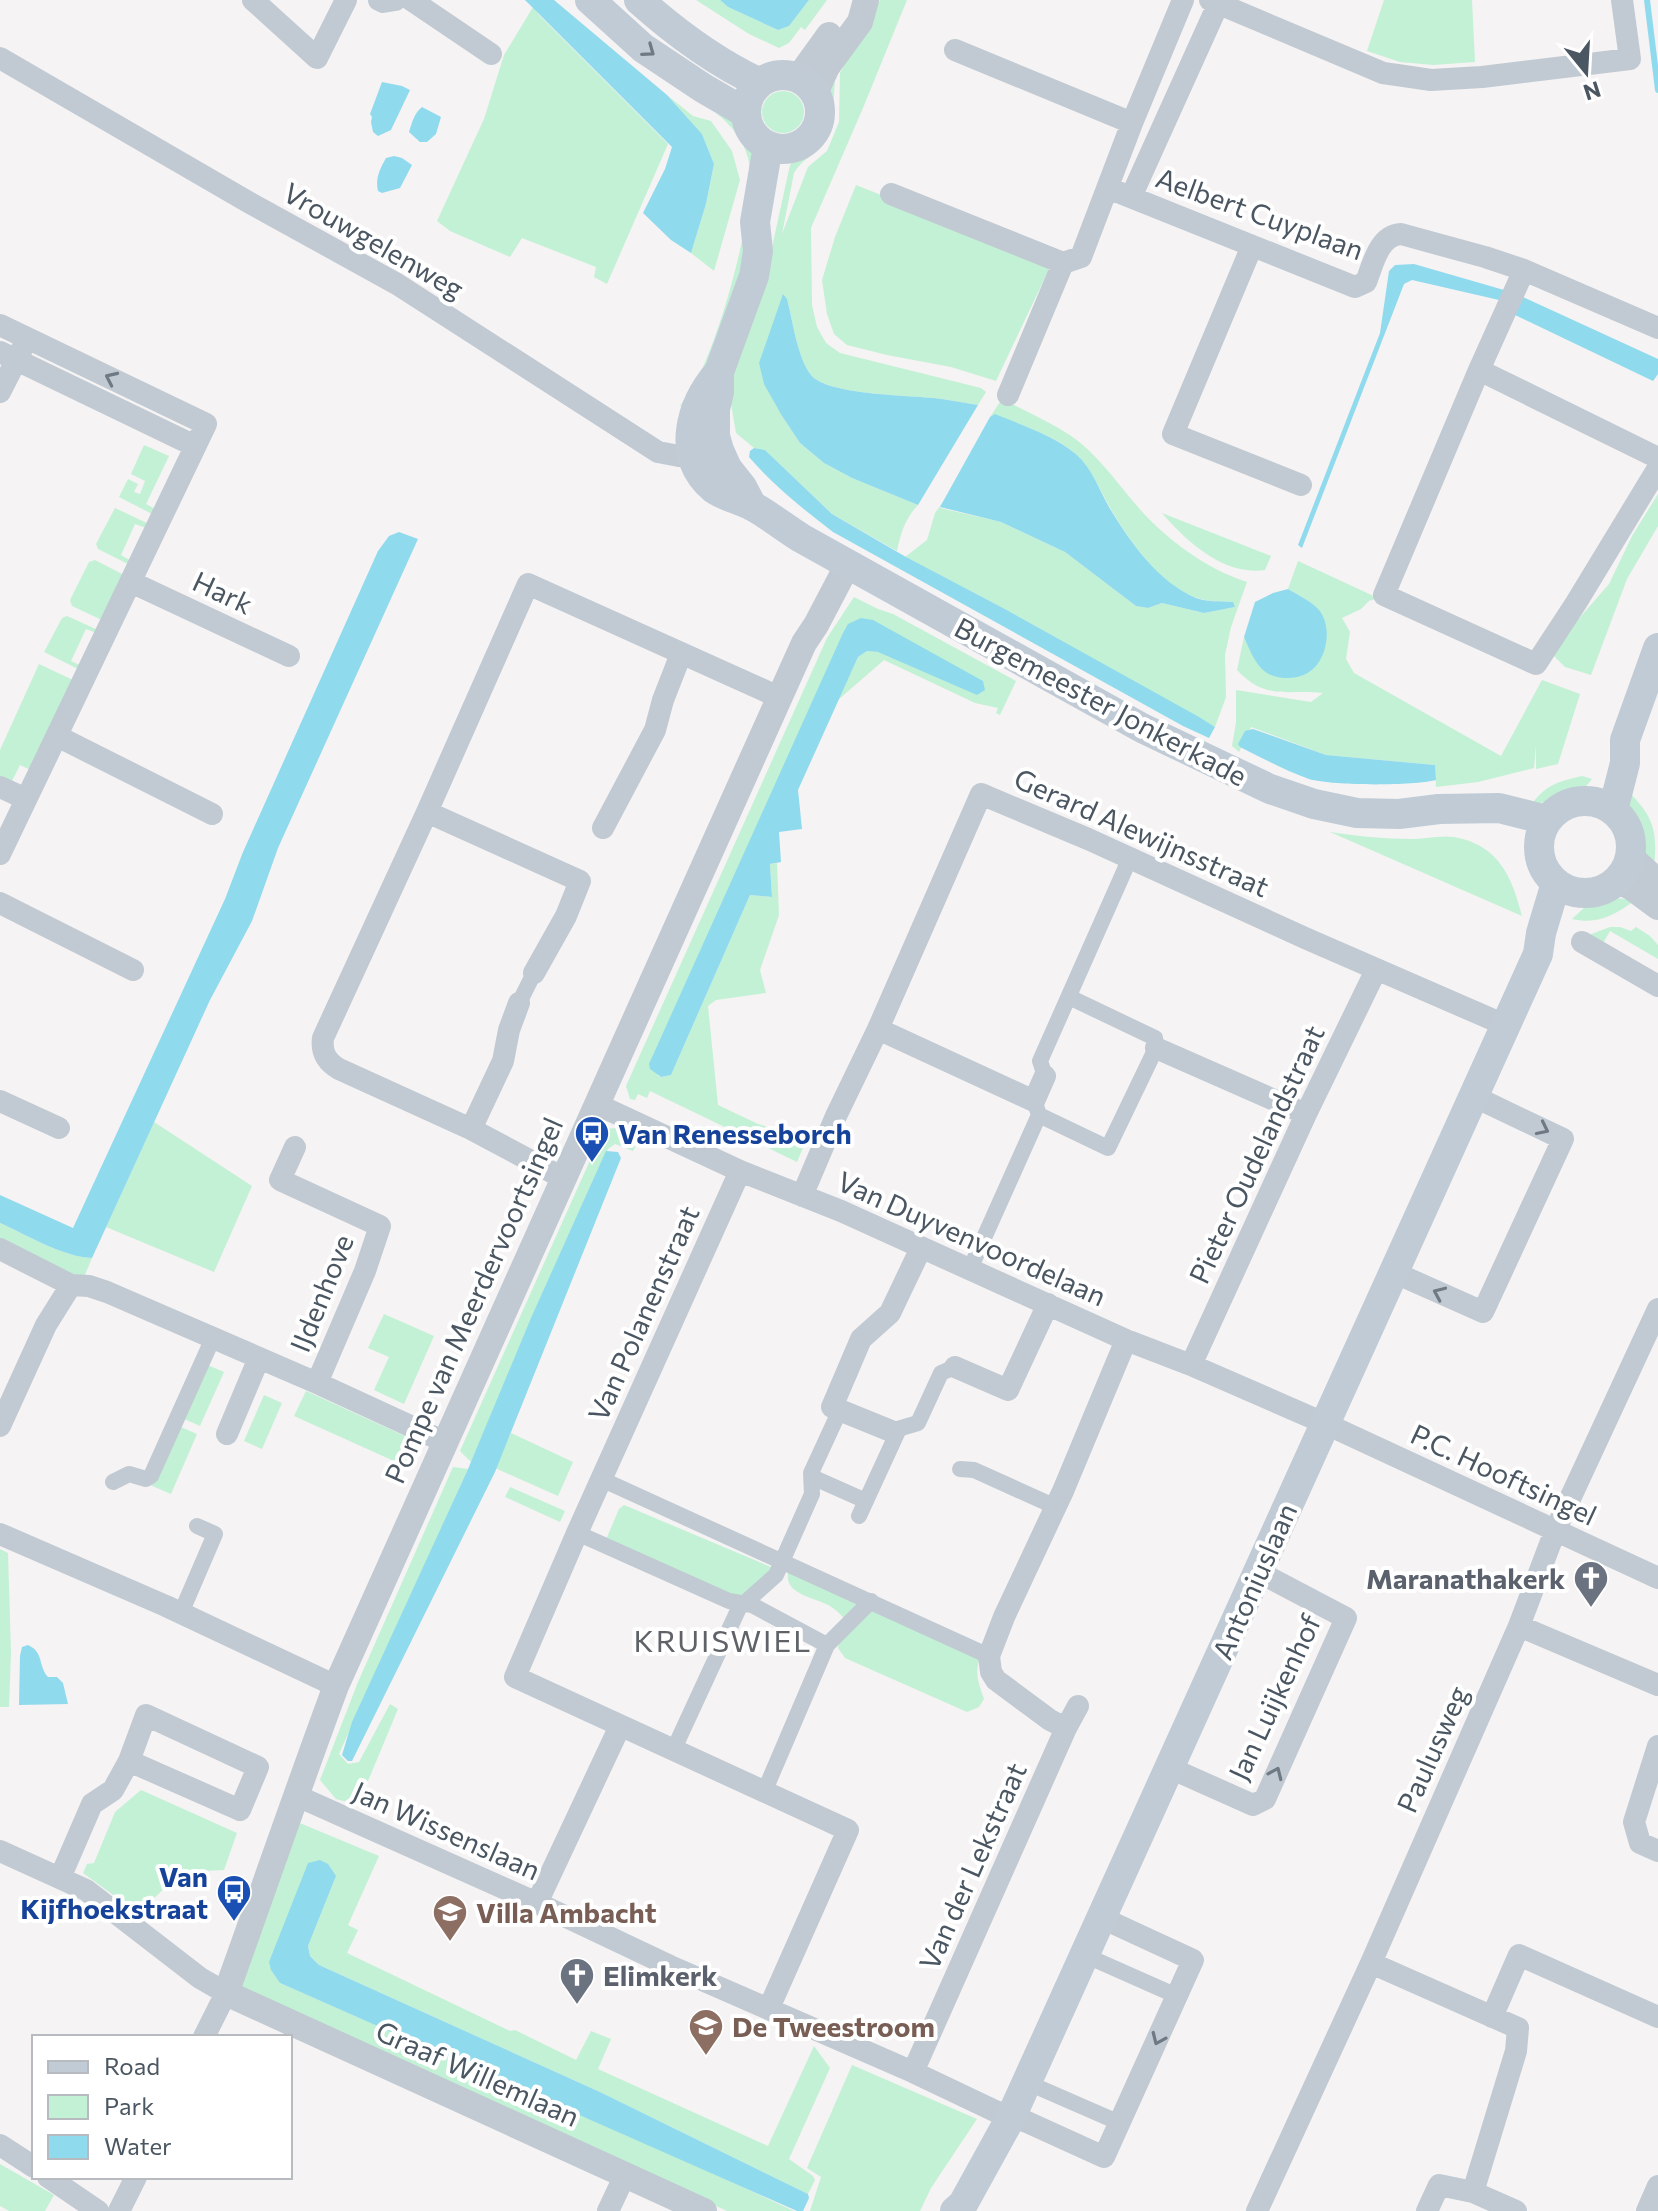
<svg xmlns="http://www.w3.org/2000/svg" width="1658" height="2211" font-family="Commissioner,sans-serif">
  <rect width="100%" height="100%" fill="#f5f3f3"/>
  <path fill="#c3f1d5" d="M 696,0 L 720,0 L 728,7 L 778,30 L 789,26 L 809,0 L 827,0 L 805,30 L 801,27 L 789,43 L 779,48 L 749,34 Z
    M 880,0 L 907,0 L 863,108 L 811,228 L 812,305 L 817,327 L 826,343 L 840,353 L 981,388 L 986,392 L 978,405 C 966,403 954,401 942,399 C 914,395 828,396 811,375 C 797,357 793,321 787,299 L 782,416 L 800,443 L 824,463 L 852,478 L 918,505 C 905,519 901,532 897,551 L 832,514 L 765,450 L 754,448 L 736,433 L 731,404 L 723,400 L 769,261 L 790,165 C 796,157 803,154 810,148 C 828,134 828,113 825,93 L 835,79 C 833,103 835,131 818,149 C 809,158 800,162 794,173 L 782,234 L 808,167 L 827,151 L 839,122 L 840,73 L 848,58 L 846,56 Z
    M 1384,0 L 1472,0 L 1475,62 L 1433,65 L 1400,62 L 1367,51 Z
    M 533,7 L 539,15 L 668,144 L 607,284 L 594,277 L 596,267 L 522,238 L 510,257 L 450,231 L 437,221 L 484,119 L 504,55 Z
    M762 112a21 21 0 1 1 42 0a21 21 0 1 1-42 0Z
    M 667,95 L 693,116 L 711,121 L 732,151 L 740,180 L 714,271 L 691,253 L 706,204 L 714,164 L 702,134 Z
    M 716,113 L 739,123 L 754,150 L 746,245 L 739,274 L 690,409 L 680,406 C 688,394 696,382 702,369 C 722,327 759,202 748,158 C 743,139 731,125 716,113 Z
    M 856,185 L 1047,261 L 1050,267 L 996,381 L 951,367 L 887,355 L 847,345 L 834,334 L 827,314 L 822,280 L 835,237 Z
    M 1002,399 C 1027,412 1055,424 1078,441 C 1107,464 1127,498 1153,523 C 1179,548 1212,571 1247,582 L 1231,627 L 1225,655 L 1226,697 L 1215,727 L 1003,608 L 905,557 L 927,540 L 935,513 L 943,502 L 940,508 L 1001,522 L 1065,552 L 1136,606 L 1148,608 L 1162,603 L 1204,613 L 1235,607 L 1232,602 C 1222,601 1211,602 1201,599 C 1163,591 1126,536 1108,504 C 1099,487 1091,470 1078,456 C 1059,437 1021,425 995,415 L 990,417 Z
    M 144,445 L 169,456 L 146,504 L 159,511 L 156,516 L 119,497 L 128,479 L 138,484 L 134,492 L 140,494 L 145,481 L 131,474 Z
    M 1658,494 L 1658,526 L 1627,579 L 1591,675 L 1565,667 L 1554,656 L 1555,646 L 1609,584 L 1632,536 Z
    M 115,508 L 151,525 L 149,529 L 135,524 L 121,555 L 133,562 L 132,566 L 98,549 L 96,544 Z
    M 1162,513 L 1271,556 L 1265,570 C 1224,576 1187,542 1162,513 Z
    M 95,560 L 126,576 L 104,621 L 72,606 L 70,600 L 89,562 Z
    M 1298,561 L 1378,598 L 1369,601 L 1361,609 L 1342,618 L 1350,632 L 1346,659 L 1354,673 L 1501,756 L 1542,680 L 1580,694 L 1558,764 L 1536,769 L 1536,745 L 1534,768 L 1478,782 L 1436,787 L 1435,765 L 1326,755 L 1251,727 L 1239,752 L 1232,746 L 1236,722 L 1236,690 L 1311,702 L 1323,693 C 1287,689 1266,701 1237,670 L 1244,637 L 1255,660 L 1326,644 C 1327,610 1316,605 1288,589 Z
    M 854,597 L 878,609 L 893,614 L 1016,681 L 1000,715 L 996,713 L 998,708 L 975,703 L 884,660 L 838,700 L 858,657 L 867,651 L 878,652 L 873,620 L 657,1075 L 661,1077 L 671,1075 L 750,895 L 772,897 L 770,864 L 777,863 L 779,915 L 760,970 L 766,993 L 716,1000 L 708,1006 L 718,1105 L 758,1124 L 807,1138 L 797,1162 L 650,1091 L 647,1098 L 638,1094 L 635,1100 L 630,1099 L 626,1086 L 827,638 Z
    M 67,616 L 100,631 L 99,634 L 86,629 L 71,661 L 84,667 L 82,671 L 44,652 L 62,618 Z
    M 39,664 L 75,681 L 33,771 L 20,765 L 12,781 L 0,776 L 0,750 Z
    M 1582,776 L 1592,779 L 1582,791 L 1530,806 C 1546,785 1556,782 1582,776 Z
    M 1626,789 C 1653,816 1658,829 1654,868 L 1641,852 L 1637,820 L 1626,806 Z
    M 1330,832 C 1357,836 1383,839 1411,839 C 1425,839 1440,835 1454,837 C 1499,845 1512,877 1522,916 Z
    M 1615,898 L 1635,900 C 1616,915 1597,925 1572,919 L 1586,906 Z
    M 1610,927 L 1620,927 L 1631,931 L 1636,927 L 1650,936 L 1658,945 L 1658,959 L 1610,931 L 1602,945 L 1586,936 Z
    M 154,1122 L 252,1186 L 214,1272 L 106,1227 Z
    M 617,1128 L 641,1136 L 633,1151 L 615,1144 L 608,1149 L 471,1462 L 460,1451 L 604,1129 Z
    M 0,1223 C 27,1235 63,1257 92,1258 L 84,1277 L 71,1274 L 0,1240 Z
    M 384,1314 L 434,1336 L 404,1404 L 374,1390 L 389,1357 L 368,1348 Z
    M 205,1364 L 224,1372 L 200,1426 L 182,1418 Z
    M 306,1391 L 416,1441 L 405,1466 L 294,1416 Z
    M 264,1395 L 282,1403 L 262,1449 L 244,1441 Z
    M 176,1425 L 197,1434 L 171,1494 L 150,1485 Z
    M 511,1433 L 573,1462 L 558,1496 L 495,1468 Z
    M 453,1467 L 468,1469 L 339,1754 L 348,1764 L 359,1762 L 390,1704 L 398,1709 L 358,1805 L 336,1799 L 320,1780 L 358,1682 Z
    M 510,1487 L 565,1511 L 560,1522 L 505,1497 Z
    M 624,1505 L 771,1567 L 767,1583 L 728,1605 L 602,1549 L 619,1509 Z
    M 0,1549 L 8,1553 L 11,1652 L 9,1707 L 0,1707 Z
    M 788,1572 L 980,1658 C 974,1673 979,1684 984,1699 L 979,1707 L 967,1712 L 845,1658 L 838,1648 L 839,1641 L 849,1624 C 843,1617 838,1611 830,1606 C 815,1597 784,1595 788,1572 Z
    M 141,1790 L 237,1833 L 224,1870 L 182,1872 L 138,1913 L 83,1873 L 87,1864 L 94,1863 L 115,1812 Z
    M 295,1821 L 379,1856 L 348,1925 L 358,1930 L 347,1953 L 510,2031 L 515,2030 L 576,2060 L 591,2031 L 611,2039 L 598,2069 L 768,2146 L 814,2046 L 830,2068 L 789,2159 L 813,2176 L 815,2180 L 808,2194 L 600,2092 L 319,1965 L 310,1956 L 308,1946 L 336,1876 L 280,1983 L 704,2169 L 794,2211 L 727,2211 L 243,1989 L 236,1981 Z
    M 852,2065 L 977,2119 L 931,2188 L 920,2211 L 810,2211 L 821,2177 L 807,2168 Z
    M 0,2164 L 54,2195 L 45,2211 L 9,2211 L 0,2206 Z"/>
  <path fill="#90daee" d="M 525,0 L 554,0 L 667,95 L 702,134 L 714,164 L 706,204 L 691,253 L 671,240 L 643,213 L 665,169 L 672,147 Z
    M 720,0 L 809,0 L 789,26 L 778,30 L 728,7 Z
    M 382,82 L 402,86 L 410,90 L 391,130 L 378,136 L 373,132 L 371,122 L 372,117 L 370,114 Z
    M 422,107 L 441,117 L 436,134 L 427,142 L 420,142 L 409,132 C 412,123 414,113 422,107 Z
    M 394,156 L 402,158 L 412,165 L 400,188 L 382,193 L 378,191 C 375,178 380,169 386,158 Z
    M 1414,264 L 1504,290 L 1499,300 L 1412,280 L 1404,284 L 1302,548 L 1298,545 L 1380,333 L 1389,271 L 1395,265 Z
    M 783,294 L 787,299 C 793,321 797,357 811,375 C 828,396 914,395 942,399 C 954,401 966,403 978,405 L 918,505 L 852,478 L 824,463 L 800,443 L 782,416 L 764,384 L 759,363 Z
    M 1523,297 L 1658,359 L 1658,374 L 1653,381 L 1515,315 Z
    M 995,414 C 1021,425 1056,436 1077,455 C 1092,469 1099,489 1109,507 C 1130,542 1158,582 1196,598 C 1207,602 1221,601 1233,602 L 1235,607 L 1204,613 L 1162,603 L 1148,608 L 1136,606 L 1065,552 L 1001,522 L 940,507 L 990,417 Z
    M 754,448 L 765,450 L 832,514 L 906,557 L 1003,608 L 1199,717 L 1215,727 L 1209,738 L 1183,726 L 833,532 C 803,509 774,486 749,457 L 750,451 Z
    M 399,532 L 418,539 L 278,848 L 252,921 L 210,1000 L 92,1258 C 63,1257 27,1235 0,1223 L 0,1195 L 73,1228 L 225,899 L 243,852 L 378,551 L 389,536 Z
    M 1288,589 C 1298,595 1311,601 1319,610 C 1333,627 1327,661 1309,672 C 1302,677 1293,678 1285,678 C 1277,678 1268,675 1262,669 C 1253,660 1249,648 1244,637 L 1255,602 L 1273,593 Z
    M 861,618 L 873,620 L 983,681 L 985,690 L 977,695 L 878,652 L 867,651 L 858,657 L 798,790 L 802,829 L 779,832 L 781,862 L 770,864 L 772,897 L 750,895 L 671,1075 L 661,1077 L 650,1069 L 649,1064 L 843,633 L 848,624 Z
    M 1253,729 L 1326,755 L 1435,765 L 1436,780 C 1412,786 1333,786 1309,779 C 1286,771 1262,758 1240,747 L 1238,744 L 1245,731 Z
    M 606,1151 L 618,1152 L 621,1158 L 495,1472 L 352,1761 L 348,1761 L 342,1755 L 352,1722 L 468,1469 L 531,1318 Z
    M 28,1645 C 44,1652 38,1666 48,1677 L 57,1677 L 63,1683 L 68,1704 L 19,1705 L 20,1656 L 22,1647 Z
    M 320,1860 L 328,1864 L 336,1876 L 308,1946 L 310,1956 L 319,1965 L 600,2092 L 808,2194 L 809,2198 L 803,2211 L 797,2211 L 280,1983 L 271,1970 L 269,1962 L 308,1863 Z"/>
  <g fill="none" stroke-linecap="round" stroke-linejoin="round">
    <path stroke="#90daee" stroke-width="6" d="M 1647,0 L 1658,90"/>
    <path stroke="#c1cad2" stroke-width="16" d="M 519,1003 L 534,973
      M 1045,1076 L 1040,1061 L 1130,858
      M 1039,1115 L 1108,1148 L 1156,1048 L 1155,1038 L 1069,997
      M 970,1269 L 1039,1115 L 1036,1106
      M 891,1431 L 918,1423 L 941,1373 L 955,1367
      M 960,1469 L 974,1470 L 1056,1507
      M 812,1477 L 866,1501
      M 601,1479 L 989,1656
      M 113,1482 L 129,1474 L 146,1479 L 151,1476 L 213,1338
      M 859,1516 L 899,1429
      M 577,1533 L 729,1601 L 752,1605 L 827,1645 L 871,1601
      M 181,1613 L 215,1534 L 197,1526
      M 673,1751 L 739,1608 L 776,1575 L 812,1494 L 811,1473 L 840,1410
      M 765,1790 L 827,1645
      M 1098,1961 L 1177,1996
      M 1042,2089 L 1120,2123"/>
    <path stroke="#c1cad2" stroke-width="22" d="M 253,0 L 317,58 L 346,0
      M 379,0 L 383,2 L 395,0
      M 411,0 L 491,54
      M 1210,0 L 1383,73 L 1404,76 L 1431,80 L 1482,77 L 1630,59 L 1622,0
      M 955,50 L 1132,123
      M 0,58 L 250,203 L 397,284 L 658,452 L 679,456 L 706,452
      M 1108,188 L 1355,287 L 1366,282 C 1373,264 1379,235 1401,234 L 1485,257 L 1524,270 L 1658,328
      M 891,194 L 1063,263 L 1008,395
      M 1131,197 L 1220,0
      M 1252,246 L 1173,434 L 1301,485
      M 1063,263 L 1081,257 L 1132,123 L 1183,0
      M 1524,270 L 1479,370 L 1384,595 L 1536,664 L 1576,603 L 1658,468
      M 0,325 L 206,424 L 0,854
      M 0,352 L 195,446
      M 1479,370 L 1658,458
      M 0,392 L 23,347
      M 131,582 L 289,656
      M 57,736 L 212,814
      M 0,787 L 26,799
      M 427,812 L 580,881 L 566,916 L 534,973
      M 603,828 L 655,730 L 663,700 L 681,654
      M 0,903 L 133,970
      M 1582,942 L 1658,986
      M 878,1029 L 1034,1101 L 1045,1076
      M 1156,1048 L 1306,1114
      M 0,1101 L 59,1128
      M 596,1104 L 740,1171 L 841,1211 L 1126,1340 L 1191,1365 L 1324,1423 L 1658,1578
      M 471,1129 L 503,1061 L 509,1030 L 519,1003
      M 295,1147 L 280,1180 L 380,1226 L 365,1271 L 317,1383
      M 740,1171 L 577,1533 L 515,1677 L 848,1830 L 769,2008
      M 563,1178 L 471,1129 L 339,1069 C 327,1062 321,1053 323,1038 L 427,812 L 528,584 L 781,698
      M 802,1196 L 836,1116 L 878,1029 L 981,794 L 1088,839 L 1305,938 L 1505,1025
      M 0,1249 L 71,1285
      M 1393,1272 L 1483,1312 L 1563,1139 L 1473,1096
      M 1191,1365 L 1306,1114 L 1376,970
      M 955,1367 L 1008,1390 L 1048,1304
      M 0,1426 L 46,1325 L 71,1285 L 89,1286 L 107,1292 L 317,1383 L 445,1442
      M 891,1431 L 832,1407 L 861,1339 L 890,1313 L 921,1248
      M 227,1434 L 259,1358
      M 0,1534 L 166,1606 L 336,1686
      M 1519,1626 L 1658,1685
      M 1066,1728 L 1078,1706
      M 1658,1746 L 1634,1822 L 1640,1843 L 1658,1851
      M 1170,1768 L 1253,1805 L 1265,1799 L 1346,1618 L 1270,1578 L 1256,1574
      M 295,1795 L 537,1903 L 670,1966 L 913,2072 L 995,2111 L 1027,2122 L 1104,2157 L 1193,1960 L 1115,1924 L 1104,1916
      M 0,1851 L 86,1890 L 200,1978 L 226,1993 L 204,2037
      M 60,1878 L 92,1804 L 113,1790 L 129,1761 L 146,1715 L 258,1767 L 240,1810 L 129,1761
      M 537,1903 L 620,1726
      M 1371,1963 L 1518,2028 L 1516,2051 L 1473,2192
      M 1492,2017 L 1519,1955 L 1658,2017
      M 913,2072 L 1066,1728 L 1050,1720 L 996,1680 L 991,1672 L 989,1656 L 1004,1617 L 1063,1491 L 1126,1340
      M 0,2145 L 34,2167
      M 48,2177 L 98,2211
      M 119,2211 L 136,2177
      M 608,2211 L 625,2175
      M 1257,2211 L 1371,1963 L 1519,1626 L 1555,1531 L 1658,1309
      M 1427,2211 L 1439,2185 L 1473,2192 L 1516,2211
      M 1647,2211 L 1658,2186"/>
    <path stroke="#c1cad2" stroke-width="26" d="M 798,78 L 829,35
      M 815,93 L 827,67 L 860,22 L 866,0
      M 1631,857 L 1658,882
      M 1617,881 L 1631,887 L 1658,907
      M 704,2211 L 226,1993 C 263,1891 298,1788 336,1686 L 804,643 L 816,625 L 848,564"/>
    <path stroke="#c1cbd6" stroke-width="30" d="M 590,0 L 643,48 L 703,88 L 746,113
      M 639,0 C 676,33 715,62 760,83
      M746 112a37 37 0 1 1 74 0a37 37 0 1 1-74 0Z
      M 719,372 C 690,405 675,457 714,489 C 727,498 741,499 754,507 C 770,516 785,528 801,538 L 1142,728 L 1270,789 L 1314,804 L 1357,813 L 1399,814 L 1439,809 L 1499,808 L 1547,820
      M 752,506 L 742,487 L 727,468 L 719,450 L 715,436 L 715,409 L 719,392 L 719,372 L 754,276 L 758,251 L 755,222 L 768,146
      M1539 847a46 46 0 1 1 92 0a46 46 0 1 1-92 0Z
      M 1613,810 L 1625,763 L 1625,740 L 1658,648
      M 955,2211 L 963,2204 L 1011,2117 L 1538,954 L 1541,933 L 1556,883"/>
  </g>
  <defs><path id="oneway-chevron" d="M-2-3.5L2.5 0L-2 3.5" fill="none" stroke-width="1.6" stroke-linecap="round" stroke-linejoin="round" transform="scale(2)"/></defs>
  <use stroke="#6e7984" href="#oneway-chevron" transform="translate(649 51) rotate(36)"/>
  <g stroke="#6e7983">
    <use href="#oneway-chevron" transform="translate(111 378) rotate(-155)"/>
    <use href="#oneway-chevron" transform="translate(1543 1129) rotate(26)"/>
    <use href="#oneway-chevron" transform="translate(1439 1293) rotate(-156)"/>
    <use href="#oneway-chevron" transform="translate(1276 1773) rotate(-66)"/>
    <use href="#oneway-chevron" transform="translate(1158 2039) rotate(114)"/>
  </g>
  <defs>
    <g id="bus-pin" transform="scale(1.8)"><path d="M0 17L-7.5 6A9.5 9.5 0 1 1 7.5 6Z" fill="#1a4fb4" stroke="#fff"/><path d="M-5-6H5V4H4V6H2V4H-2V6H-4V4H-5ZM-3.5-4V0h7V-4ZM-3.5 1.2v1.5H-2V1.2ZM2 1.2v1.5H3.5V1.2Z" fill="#fff"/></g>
    <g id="church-pin" transform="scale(1.8)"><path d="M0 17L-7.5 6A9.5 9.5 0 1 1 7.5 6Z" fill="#6b7280" stroke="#fff"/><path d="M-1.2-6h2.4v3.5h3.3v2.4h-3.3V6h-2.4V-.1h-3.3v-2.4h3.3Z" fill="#fff"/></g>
    <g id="school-pin" transform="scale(1.8)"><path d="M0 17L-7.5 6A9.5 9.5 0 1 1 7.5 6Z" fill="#8d6e63" stroke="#fff"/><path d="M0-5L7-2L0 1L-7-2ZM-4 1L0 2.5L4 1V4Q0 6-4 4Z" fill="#fff"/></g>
  </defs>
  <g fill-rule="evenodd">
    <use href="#bus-pin" x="592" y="1133"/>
    <use href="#church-pin" x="1591" y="1578"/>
    <use href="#bus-pin" x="234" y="1892"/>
    <use href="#school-pin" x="450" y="1912"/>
    <use href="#church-pin" x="577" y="1975"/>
    <use href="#school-pin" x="706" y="2026"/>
  </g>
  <g text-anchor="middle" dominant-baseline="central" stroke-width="8" stroke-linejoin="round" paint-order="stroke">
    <g font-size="28" fill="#4a5661" stroke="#fff">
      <text transform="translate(1260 213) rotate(20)">Aelbert Cuyplaan</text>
      <text transform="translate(374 240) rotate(30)">Vrouwgelenweg</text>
      <text transform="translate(223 592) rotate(25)">Hark</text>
      <text transform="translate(1101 701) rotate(28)">Burgemeester Jonkerkade</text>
      <text transform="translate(1142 832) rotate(24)">Gerard Alewijnsstraat</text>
      <text transform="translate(1256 1154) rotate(-65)">Pieter Oudelandstraat</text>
      <text transform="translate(972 1238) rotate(24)">Van Duyvenvoordelaan</text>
      <text transform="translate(321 1293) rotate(-68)">IJdenhove</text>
      <text transform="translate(473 1300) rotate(-66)">Pompe van Meerdervoortsingel</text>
      <text transform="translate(643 1313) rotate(-66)">Van Polanenstraat</text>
      <text transform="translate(1504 1474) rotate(25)">P.C. Hooftsingel</text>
      <text transform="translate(1254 1581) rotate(-66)">Antoniuslaan</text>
      <text transform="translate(1274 1697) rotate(-65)">Jan Luijkenhof</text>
      <text transform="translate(1432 1749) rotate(-66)">Paulusweg</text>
      <text transform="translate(447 1830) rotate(24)">Jan Wissenslaan</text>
      <text transform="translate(972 1866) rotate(-66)">Van der Lekstraat</text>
      <text transform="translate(478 2073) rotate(24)">Graaf Willemlaan</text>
    </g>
    <g font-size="28" font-weight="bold" fill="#164399" stroke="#fff" text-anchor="start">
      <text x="618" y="1133">Van Renesseborch</text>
      <text x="208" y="1876" text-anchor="end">Van<tspan x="208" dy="32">Kijfhoekstraat</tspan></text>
    </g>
    <g font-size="28" font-weight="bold" fill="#5b616d" stroke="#fff" text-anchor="end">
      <text x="1565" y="1578">Maranathakerk</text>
      <text x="603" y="1975" text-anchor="start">Elimkerk</text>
    </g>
    <g font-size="28" font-weight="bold" fill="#785e54" stroke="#fff" text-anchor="start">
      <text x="476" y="1912">Villa Ambacht</text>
      <text x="732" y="2026">De Tweestroom</text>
    </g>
    <g font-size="30" letter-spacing="2" fill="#5f6368" stroke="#fff">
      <text x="723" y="1639">KRUISWIEL</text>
    </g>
  </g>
  <rect x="32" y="2035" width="260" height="144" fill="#ffffff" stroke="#b7bbc0" stroke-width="2"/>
  <rect x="48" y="2061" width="40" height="12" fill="#c1cbd6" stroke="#b7bbc0" stroke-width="2"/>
  <text x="104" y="2075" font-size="24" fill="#4a5661">Road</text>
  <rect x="48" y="2095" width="40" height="24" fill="#c3f1d5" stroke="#b7bbc0" stroke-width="2"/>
  <text x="104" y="2115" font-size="24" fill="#4a5661">Park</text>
  <rect x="48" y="2135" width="40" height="24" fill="#90daee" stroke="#b7bbc0" stroke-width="2"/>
  <text x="104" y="2155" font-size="24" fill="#4a5661">Water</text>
  <g transform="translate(1586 72) rotate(162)" stroke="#ffffff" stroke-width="6" paint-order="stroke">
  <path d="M0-6L14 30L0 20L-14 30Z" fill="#4a5661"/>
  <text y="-12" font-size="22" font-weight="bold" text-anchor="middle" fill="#4a5661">N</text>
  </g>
</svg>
